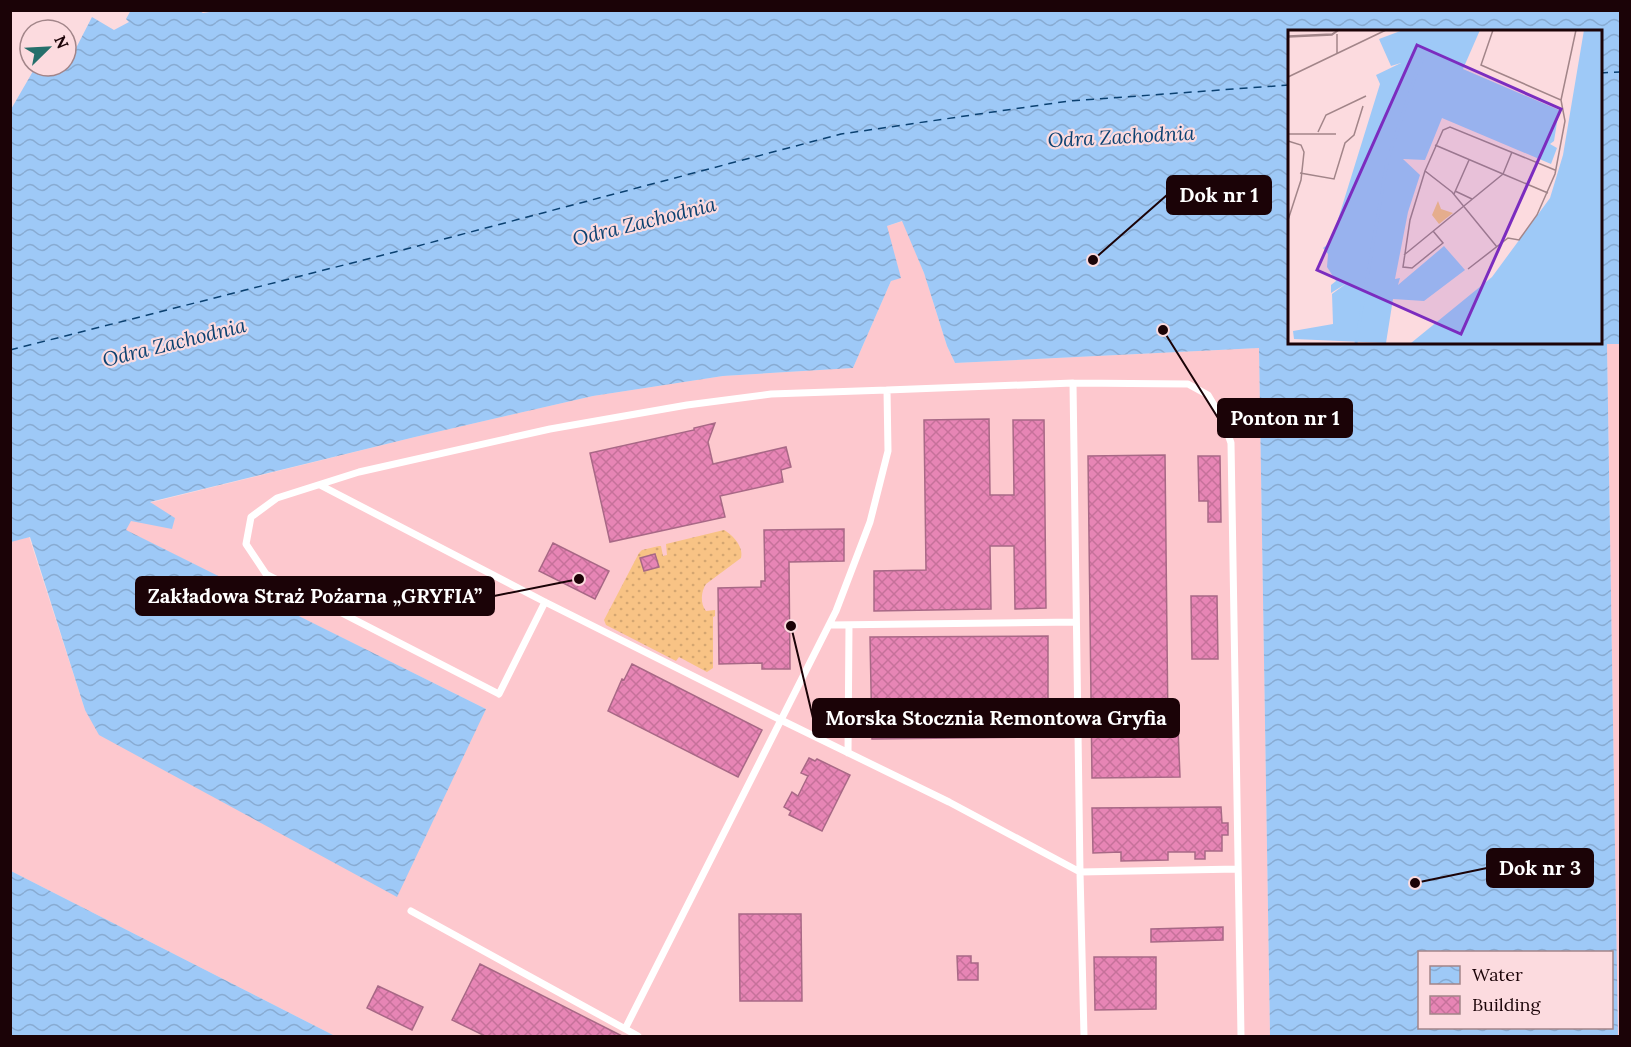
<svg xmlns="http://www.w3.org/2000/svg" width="1631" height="1047" font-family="Lora,serif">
  <defs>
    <pattern id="grass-dots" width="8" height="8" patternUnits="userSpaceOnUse" patternTransform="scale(1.5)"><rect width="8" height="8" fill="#f8c385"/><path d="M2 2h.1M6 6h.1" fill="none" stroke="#d4a671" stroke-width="1.8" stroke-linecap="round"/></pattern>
    <pattern id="water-waves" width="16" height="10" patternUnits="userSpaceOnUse" patternTransform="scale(1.5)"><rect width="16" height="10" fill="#9ec9f7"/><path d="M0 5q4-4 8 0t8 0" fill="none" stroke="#88abd2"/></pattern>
    <pattern id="building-cross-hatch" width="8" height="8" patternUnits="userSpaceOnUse" patternTransform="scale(1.5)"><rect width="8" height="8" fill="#e785b5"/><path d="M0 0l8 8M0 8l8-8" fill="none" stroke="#c6719a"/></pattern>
  </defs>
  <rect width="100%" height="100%" fill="#fcdbdf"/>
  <path fill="#fdc8ce" d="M 903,221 L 924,273 L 947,346 L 955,363 L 1259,348 L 1270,1036 L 335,1036 L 11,871 L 10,542 L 29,537 L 85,710 L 486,709 L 125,530 L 131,520 L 149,503 L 415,437 L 593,396 L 723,376 L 853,368 L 891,281 L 887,226 Z
    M 1607,344 L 1620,344 L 1620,1036 L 1618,1036 Z"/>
  <path fill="url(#grass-dots)" d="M 724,530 C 733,535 744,547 741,558 L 706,584 C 701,591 700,604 706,611 L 715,610 L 715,616 L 713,617 L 713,668 L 707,672 L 679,657 L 676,661 L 606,625 L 604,620 L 639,553 L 642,550 L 659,546 L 661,546 L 663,556 L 667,555 L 666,544 Z"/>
  <path fill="url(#water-waves)" fill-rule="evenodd" d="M 131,10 L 198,10 L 203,13 L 223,10 L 1620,11 L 1620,344 L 1607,344 L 1618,1036 L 1270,1036 L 1259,348 L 955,363 L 947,346 L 924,273 L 902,221 L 887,226 L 901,278 L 891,281 L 853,368 L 723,376 L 593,396 L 415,437 L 150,502 L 175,518 L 172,529 L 131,521 L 126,530 L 486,709 L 397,897 L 99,735 L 85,710 L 30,537 L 11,542 L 10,111 L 36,66 L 66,66 L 66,56 L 74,52 L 92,17 L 114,30 L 129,22 L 126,19 ZM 1289,32 L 1600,32 L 1600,342 L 1289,342 ZM 1612,952 L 1612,1028 L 1420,1028 L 1420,952 Z
    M 11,871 L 335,1036 L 11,1036 Z"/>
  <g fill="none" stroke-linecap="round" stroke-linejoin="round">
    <path stroke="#0b4171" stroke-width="1.5" stroke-dasharray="8 6" stroke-linecap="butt" d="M 1600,73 L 1620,72
      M 10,350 L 395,252 L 841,134 L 1069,101 L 1289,85"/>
  </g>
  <path fill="url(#building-cross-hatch)" stroke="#a86886" stroke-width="1.5" d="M 989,419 L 990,495 L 1014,495 L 1013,420 L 1044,420 L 1046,608 L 1015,609 L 1014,546 L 990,546 L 991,609 L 874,611 L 874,571 L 926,570 L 924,420 Z
    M 715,423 L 708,442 L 713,464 L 786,447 L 791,467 L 781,470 L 783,482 L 720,496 L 725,517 L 610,542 L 590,453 L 694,430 L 694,428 Z
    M 1165,455 L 1168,728 L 1178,728 L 1180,777 L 1092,778 L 1088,456 Z
    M 1198,456 L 1220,456 L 1221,522 L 1208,522 L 1208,501 L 1199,501 Z
    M 844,529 L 844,561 L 789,562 L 790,669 L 762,669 L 762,663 L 719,664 L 718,588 L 761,587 L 761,581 L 765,581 L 764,530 Z
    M 553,543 L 609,571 L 595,599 L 539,571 Z
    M 655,554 L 659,567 L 644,571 L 640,558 Z
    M 1191,596 L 1217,596 L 1218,659 L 1192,659 Z
    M 1048,636 L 1048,737 L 872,739 L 870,637 Z
    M 632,664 L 762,730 L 738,777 L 608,711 L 622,679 L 624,680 Z
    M 809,758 L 815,761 L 817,759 L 850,775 L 822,831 L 789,815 L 791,811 L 784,807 L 792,792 L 798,796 L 808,776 L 801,773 Z
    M 1221,807 L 1222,823 L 1228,823 L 1228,835 L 1222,835 L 1222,851 L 1205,851 L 1205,859 L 1195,859 L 1195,852 L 1168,852 L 1168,860 L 1121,861 L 1121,852 L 1093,853 L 1092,808 Z
    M 739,914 L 801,914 L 802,1001 L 740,1001 Z
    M 1223,927 L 1223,940 L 1151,942 L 1151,929 Z
    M 957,956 L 971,956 L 971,963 L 978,963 L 978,980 L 958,980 Z
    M 1094,957 L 1156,957 L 1156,1009 L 1095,1010 Z
    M 480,964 L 622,1036 L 485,1036 L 452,1020 Z
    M 378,986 L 423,1007 L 412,1030 L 367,1008 Z"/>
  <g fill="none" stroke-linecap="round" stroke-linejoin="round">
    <path stroke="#fff" stroke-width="7" d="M 887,390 L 1073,383 L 1188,384 L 1208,395 L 1223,420 L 1231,443 L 1241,1036
      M 320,485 L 545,602 L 781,720 L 949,802 L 1080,872 L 1073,383
      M 545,602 L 499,694 L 266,574 L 246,544 L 251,517 L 277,498 L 359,472 L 550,429 L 687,405 L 771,394 L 887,390 L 888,451 L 870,522 L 836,611 L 625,1029
      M 829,625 L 1076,622
      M 848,753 L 849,625
      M 411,911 L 638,1036
      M 1084,1036 L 1080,872 L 1238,869"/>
  </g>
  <g text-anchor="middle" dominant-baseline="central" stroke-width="4.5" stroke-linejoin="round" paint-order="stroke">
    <g font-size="20" font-style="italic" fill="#0b4171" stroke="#fcdbdf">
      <text transform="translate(1121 136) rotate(-3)">Odra Zachodnia</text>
      <text transform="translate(644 221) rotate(-14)">Odra Zachodnia</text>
      <text transform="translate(174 342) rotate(-14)">Odra Zachodnia</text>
    </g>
  </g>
  <g transform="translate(1288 30)">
    <rect width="314" height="314" fill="#fcdbdf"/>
    <path d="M 150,171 L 153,179 L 165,183 L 151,194 L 144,185 Z" fill="#f8c385"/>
    <path d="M 115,0 L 192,0 L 175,39 L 271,80 L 266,111 L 262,114 L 269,118 L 263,134 L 154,88 L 137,130 L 115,129 L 132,145 L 120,182 L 107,249 L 112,248 L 110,255 L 156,216 L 177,240 L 136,271 L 105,269 L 98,313 L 6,309 L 5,301 L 45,294 L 44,264 L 59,253 L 43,263 L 43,255 L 48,251 L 39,237 L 40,224 L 35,218 L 43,212 L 92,54 L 88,45 L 113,33 L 103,36 L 91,9 ZM 296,0 L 313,0 L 313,313 L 123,313 L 204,247 L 262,168 L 275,125 Z" fill="#9ec9f7"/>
    <path fill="none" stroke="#9ec9f7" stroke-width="3" d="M 68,313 L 99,132 L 127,47 L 147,0"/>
    <path fill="none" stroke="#a28589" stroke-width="1.5" d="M 49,4 L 49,24M 0,6 L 44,4 L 50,0M 0,7 L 44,5 L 51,0M 0,47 L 98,0M 273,70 L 288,0M 30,102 L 38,85 L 78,66M 0,104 L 48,104M 0,111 L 13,115 L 16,122 L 13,150 L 0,190M 224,122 L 215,144 L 260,163M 137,141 L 155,100 L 162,97 L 267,140M 12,143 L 46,149 L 57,113 L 66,105 L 75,76M 167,161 L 184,169M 166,164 L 181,130M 145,201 L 155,213 L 124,238 L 115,237 L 122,190 L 137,141 L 164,162 L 209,217M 116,225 L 215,144 L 147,115M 180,239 L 220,208 L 231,210 L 249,185 L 267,144 L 277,91 L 273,70 L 193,35 L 205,0"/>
    <path fill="#7b2cbf" fill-opacity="0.15" stroke="#7b2cbf" stroke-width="3" d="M 129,15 L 273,79 L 173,304 L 29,240 Z"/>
    <rect width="314" height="314" fill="none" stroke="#1b0307" stroke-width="3"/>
  </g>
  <path fill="none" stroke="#1b0307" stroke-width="2" d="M1093 260L1167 195M1163 330L1218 418M579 579L494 596M791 626L813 718M1415 883L1487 868"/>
  <g fill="#1b0307" stroke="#fcdbdf" stroke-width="2">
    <circle cx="1093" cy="260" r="6"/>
    <circle cx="1163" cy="330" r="6"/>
    <circle cx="579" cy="579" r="6"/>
    <circle cx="791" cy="626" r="6"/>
    <circle cx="1415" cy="883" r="6"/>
  </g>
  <g fill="#1b0307" stroke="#1b0307" stroke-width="2">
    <rect x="1167" y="176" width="104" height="38" rx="6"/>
    <rect x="1218" y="399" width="134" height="38" rx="6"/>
    <rect x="136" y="577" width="358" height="38" rx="6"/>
    <rect x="813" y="699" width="366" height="38" rx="6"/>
    <rect x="1487" y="849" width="106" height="38" rx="6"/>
  </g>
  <g font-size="20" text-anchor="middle" font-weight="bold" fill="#fff">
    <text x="1219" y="202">Dok nr 1</text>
    <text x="1285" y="425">Ponton nr 1</text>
    <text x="315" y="603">Zakładowa Straż Pożarna „GRYFIA”</text>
    <text x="996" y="725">Morska Stocznia Remontowa Gryfia</text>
    <text x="1540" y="875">Dok nr 3</text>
  </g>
  <rect width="1631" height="1047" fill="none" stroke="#1b0307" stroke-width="24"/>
  <rect x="1418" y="951" width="195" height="78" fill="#fcdbdf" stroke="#a28589" stroke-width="1.5"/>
  <rect x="1430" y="966" width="30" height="18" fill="url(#water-waves)" stroke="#a28589" stroke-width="1.5"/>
  <text x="1472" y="981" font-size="18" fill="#1b0307">Water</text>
  <rect x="1430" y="996" width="30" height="18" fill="url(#building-cross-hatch)" stroke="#a28589" stroke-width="1.5"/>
  <text x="1472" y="1011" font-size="18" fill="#1b0307">Building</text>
  <g transform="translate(48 48) rotate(66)"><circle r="28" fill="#fcdbdf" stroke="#a28589" stroke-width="1.5"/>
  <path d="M0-4.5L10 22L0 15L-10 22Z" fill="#256f6b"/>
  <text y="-9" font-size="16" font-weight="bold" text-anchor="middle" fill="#1b0307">N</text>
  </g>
</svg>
